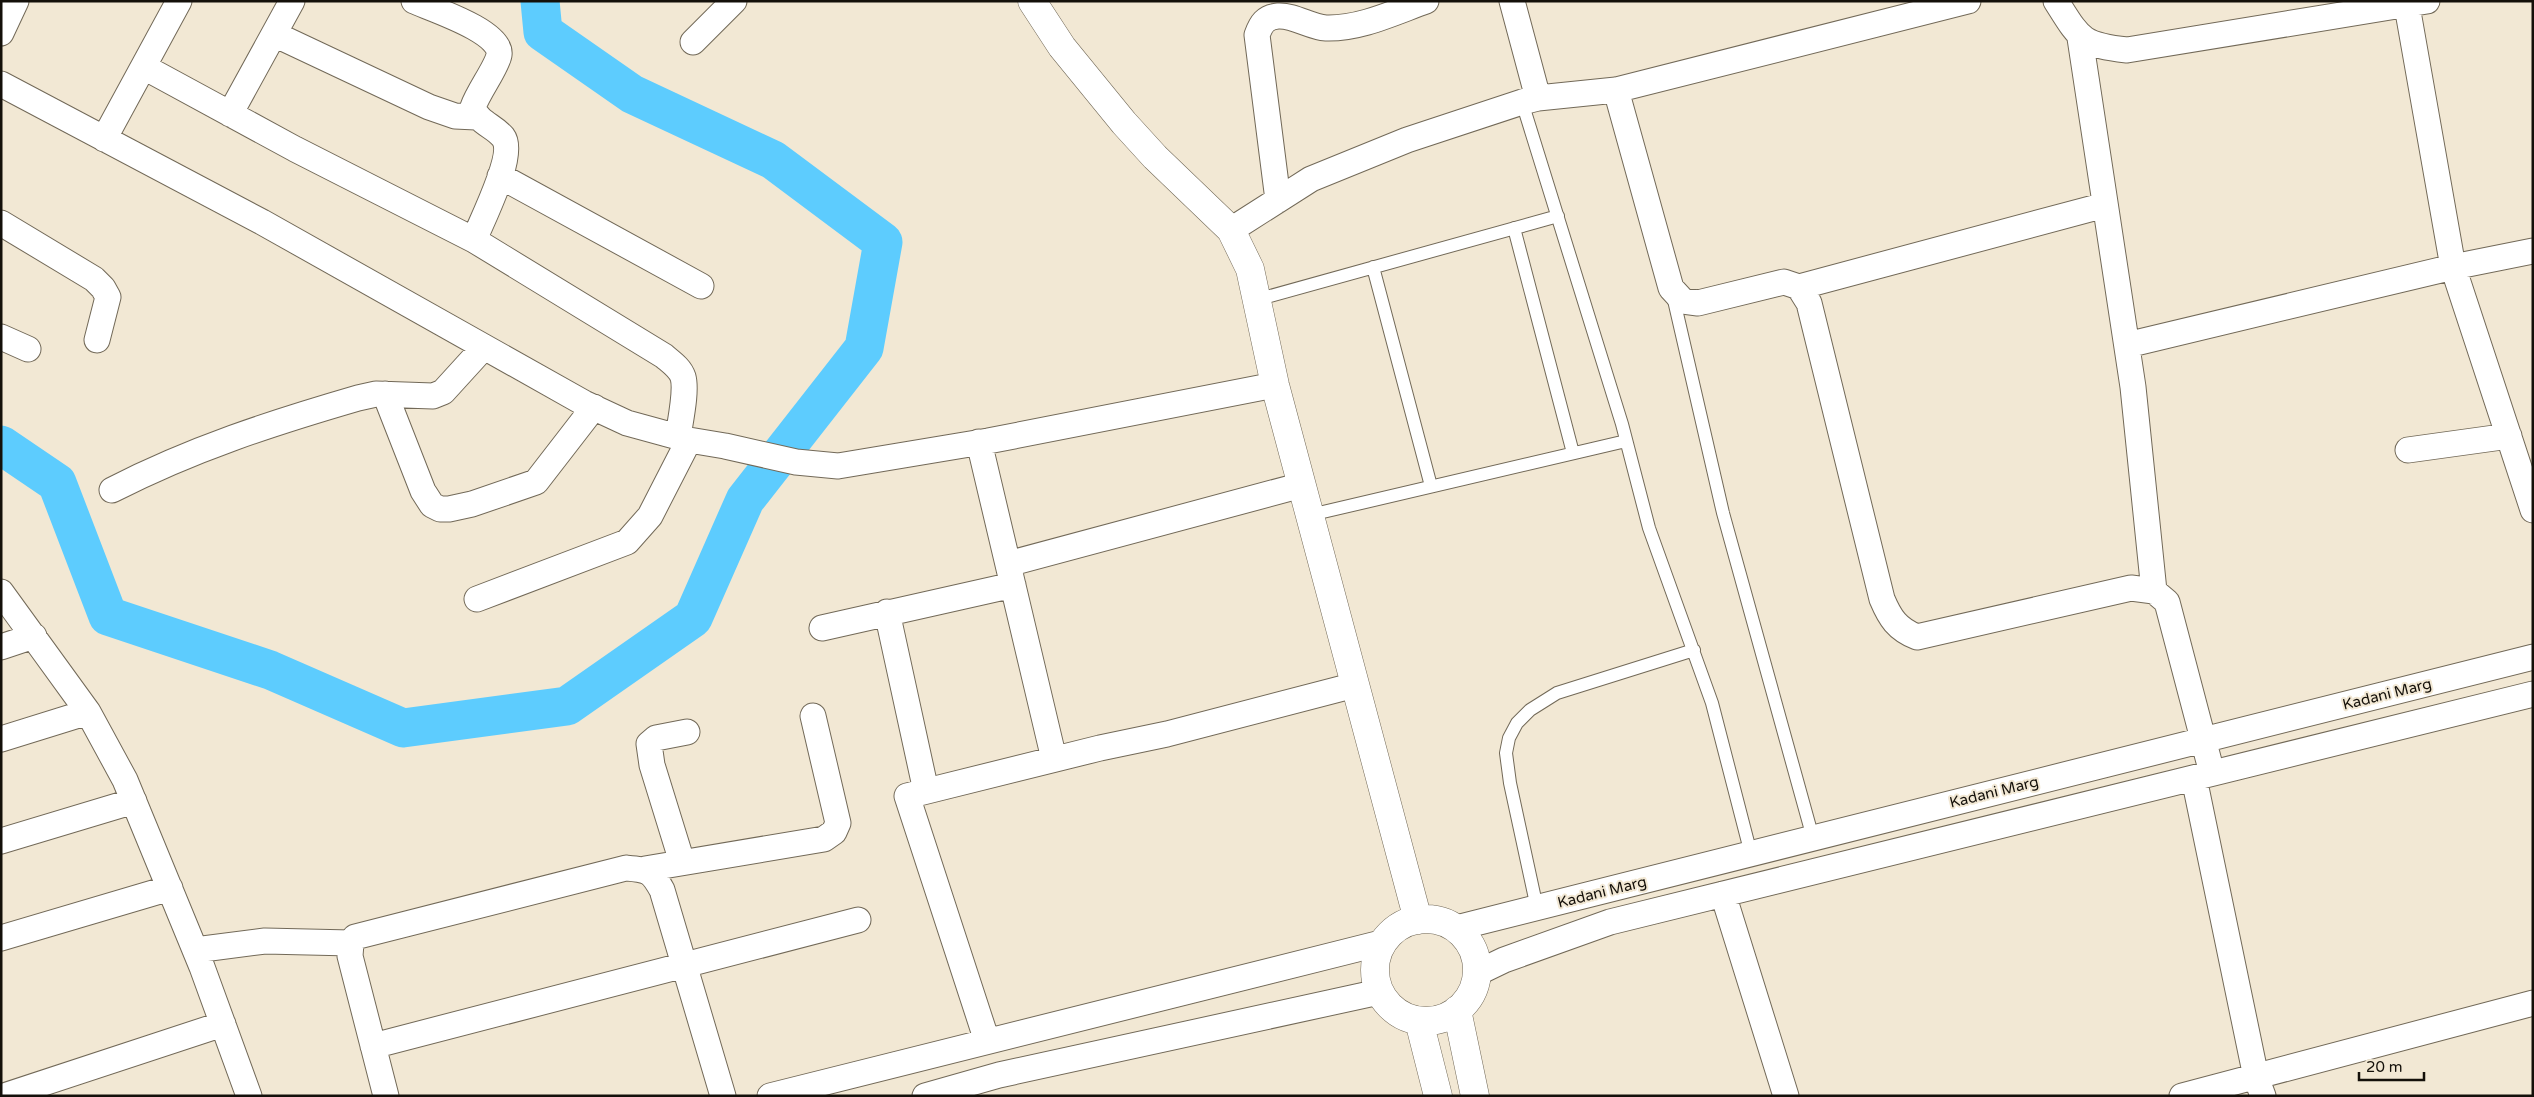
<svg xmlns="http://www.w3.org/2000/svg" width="2534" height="1097" font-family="'Varela Round',sans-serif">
  <rect width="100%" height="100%" fill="#f2e8d4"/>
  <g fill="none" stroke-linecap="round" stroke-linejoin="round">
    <path stroke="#5dccfe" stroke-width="39" d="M 1,445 L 57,483 L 108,616 L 270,670 L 403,728 L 567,706 L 693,618 L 745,500 L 864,348 L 883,242 L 773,160 L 632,94 L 543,32 L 540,1"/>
    <g stroke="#726958" stroke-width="14">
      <path id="service" d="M 1522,102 L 1622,424 L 1649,528 L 1712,703 L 1751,854
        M 1514,228 L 1573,453
        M 1373,267 L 1431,486
        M 1673,296 L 1723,513 L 1813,838
        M 1256,300 L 1558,216
        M 1310,515 L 1626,441
        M 1537,908 L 1510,783 L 1506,753 L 1509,738 L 1517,723 L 1530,710 L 1557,693 L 1694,650"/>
    </g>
    <g stroke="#726958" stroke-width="27">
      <path id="minor" d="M 414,1 C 432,9 503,32 499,55 C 497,67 478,92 473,107 C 478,123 493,125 503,137 C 516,154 482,220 474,240
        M 1512,1 L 1538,98
        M 2056,1 C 2080,39 2081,45 2127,50 L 2427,1
        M 2407,6 L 2453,267 L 2533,510
        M 1,33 L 16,1
        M 274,34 L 429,107 L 455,116 L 476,117
        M 2080,38 L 2133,387 L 2154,591
        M 693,42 L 734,1
        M 144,67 L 295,149 L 474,240 L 664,356 C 671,362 680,368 683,377 C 687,391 680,422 678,437
        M 1,84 L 262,222 L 584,403 L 627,423 L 689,440 L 725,446 L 796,462 L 838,466 L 988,441 L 1275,385
        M 1616,90 L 1671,288 L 1683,301 L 1698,303 L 1784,282 L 1799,287 L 1809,303 L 1882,599 C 1890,618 1897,629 1917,637 L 2131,588 L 2154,591 L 2167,602 L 2212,773
        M 230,114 L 292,1
        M 104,139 L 179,1
        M 500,176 L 701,286
        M 1278,200 L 1257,35 C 1261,24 1265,17 1278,16 C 1294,15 1310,27 1326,28 C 1360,29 1395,12 1426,1
        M 1,223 L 94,279 L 103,288 L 108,297 L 97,340
        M 1231,230 L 1311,179 L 1407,140 L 1522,102 L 1538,98 L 1616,90 L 1968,1
        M 1799,287 L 2105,205
        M 1,337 L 28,349
        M 2127,345 L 2453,267 L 2533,251
        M 385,394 L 423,491 L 432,505 L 440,509 L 449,509 L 472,504 L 536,482 L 594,407
        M 979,442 L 1054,759
        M 2408,450 L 2509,436
        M 112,490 C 192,449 272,423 358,398 L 376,394 L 433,396 L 443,392 L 484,347
        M 1008,564 L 1302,485
        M 1,592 L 88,712 L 125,780 L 202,967 L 249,1096
        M 477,599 L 627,542 L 650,516 L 689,440
        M 887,612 L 926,791
        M 822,628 L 1013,585
        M 1,647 L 34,636
        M 1,739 L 88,712
        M 2194,778 L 2256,1077 L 2263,1096
        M 1,841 L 134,801
        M 682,862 L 652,765 L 649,744 L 656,738 L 687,732
        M 645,869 L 824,839 L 834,832 L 838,823 L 813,716
        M 1723,894 L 1786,1096
        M 1456,928 L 2533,657
        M 1,938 L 170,888
        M 195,950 L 265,941 L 351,943
        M 1477,973 L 1504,960 L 1610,922 L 2533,694
        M 987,1041 L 907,796 L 1100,748 L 1167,734 L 1355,685
        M 373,1046 L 858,920
        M 4,1096 L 223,1024
        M 386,1096 L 350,956 L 351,943 L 355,937 L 626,868 C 648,870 651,870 662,890 L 723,1096
        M 770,1096 L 1381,943
        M 925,1096 L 999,1075 L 1379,992
        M 2182,1096 L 2533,1003"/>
    </g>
    <g stroke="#726958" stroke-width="29">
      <path id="tertiary" d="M 1032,1 L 1062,47 L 1124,123 L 1155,157 L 1231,230 L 1250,269 L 1275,385 L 1418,920
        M1375 970a51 51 0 1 1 102 0a51 51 0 1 1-102 0Z
        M 1457,1010 L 1475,1096
        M 1419,1021 L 1438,1096"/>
    </g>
    <use href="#service" stroke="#fff" stroke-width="12"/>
    <use href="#minor" stroke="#fff" stroke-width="25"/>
    <use href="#tertiary" stroke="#fff" stroke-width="28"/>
  </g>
  <g text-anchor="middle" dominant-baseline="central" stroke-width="4" stroke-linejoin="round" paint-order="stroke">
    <g font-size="15" fill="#14100a" stroke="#f2e8d4">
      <text transform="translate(2387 694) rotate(-14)">Kadani Marg</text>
      <text transform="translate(1994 792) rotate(-14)">Kadani Marg</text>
      <text transform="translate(1602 892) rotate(-14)">Kadani Marg</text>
    </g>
  </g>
  <rect width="2534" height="1097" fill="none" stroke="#14100a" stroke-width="5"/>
  <path d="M2359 1072v8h65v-8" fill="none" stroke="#14100a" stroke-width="2.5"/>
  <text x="2366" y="1072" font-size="15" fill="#14100a" stroke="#f2e8d4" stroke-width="4" paint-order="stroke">20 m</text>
</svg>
